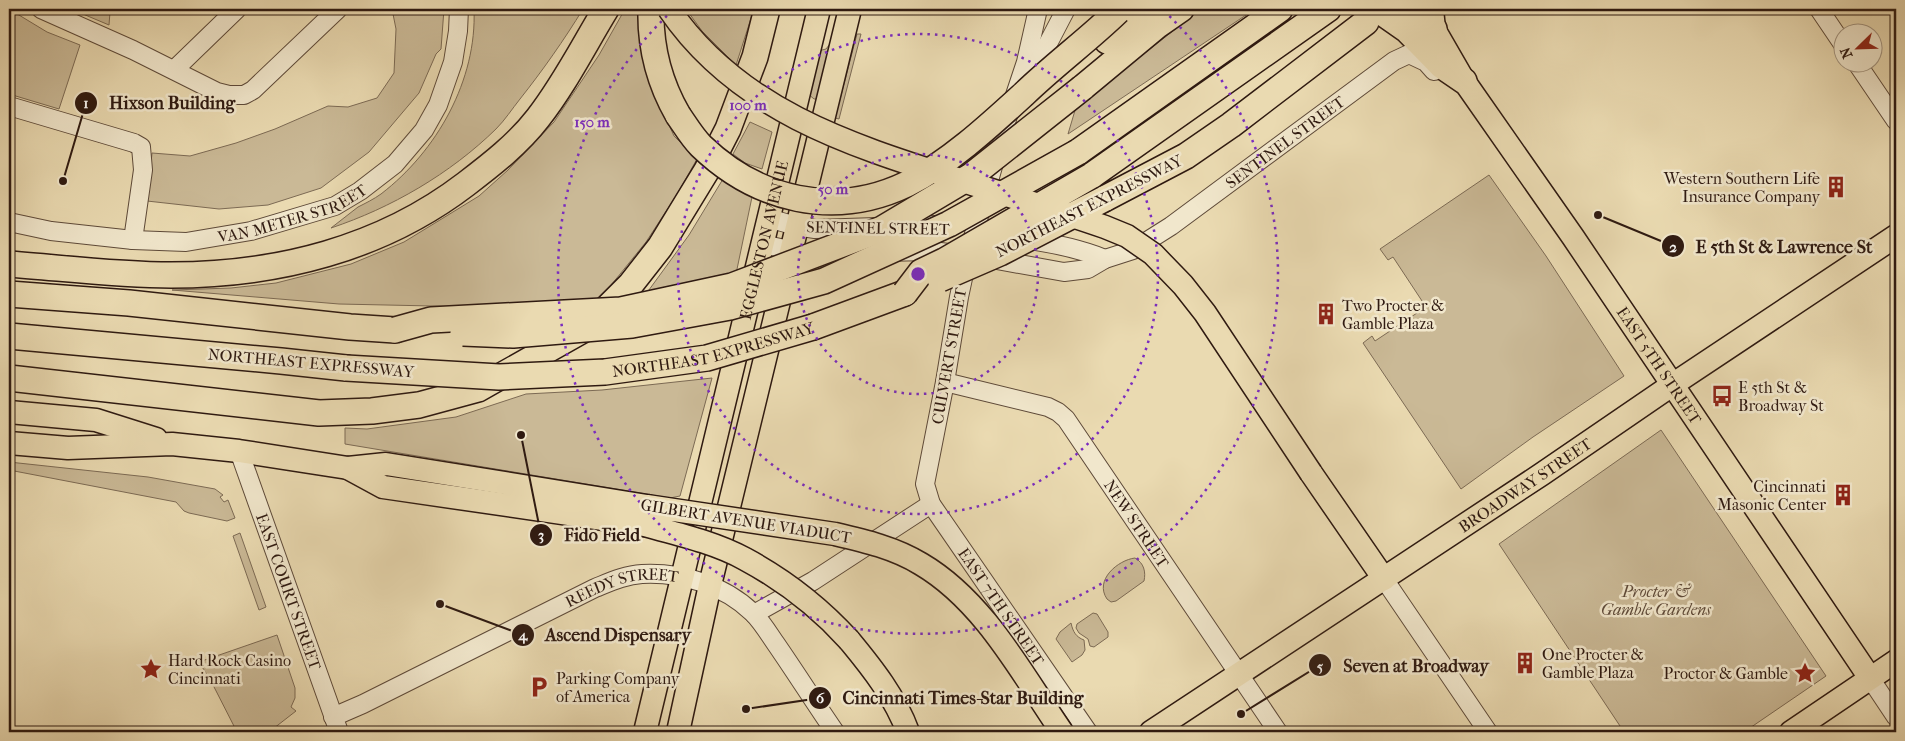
<svg xmlns="http://www.w3.org/2000/svg" width="1905" height="741" font-family="'IM FELL French Canon',serif">
  <rect width="100%" height="100%" fill="#eadab1"/>
  <filter id="stains"><feTurbulence type="fractalNoise" baseFrequency=".004" numOctaves="4"/><feColorMatrix values="0 0 0 0 .2 0 0 0 0 .09 0 0 0 0 .02 0 0 0 .5 -.17"/></filter>
  <radialGradient id="worn" r=".72"><stop offset=".6" stop-color="#630" stop-opacity="0"/><stop offset="1" stop-color="#630" stop-opacity=".3"/></radialGradient>
  <path fill="#cab996" stroke="#7c6a54" d="M 9,9 L 47,32 L 80,45 L 59,109 L 9,94 Z
    M 71,9 L 112,9 L 110,12 L 109,25 Z
    M 392,9 L 444,9 L 441,49 L 436,54 L 419,93 L 369,152 L 321,188 L 268,205 L 219,209 L 147,201 L 152,153 L 190,156 L 236,143 L 275,129 L 328,106 L 348,107 L 377,98 L 394,73 L 396,29 Z
    M 474,9 L 583,9 C 564,40 543,70 520,99 C 512,109 505,120 496,129 C 450,174 391,208 331,228 C 340,221 349,214 358,207 C 366,203 374,199 381,194 C 437,151 477,80 474,9 Z
    M 625,9 L 638,9 L 642,14 L 643,43 L 649,81 L 674,136 L 697,159 L 676,196 L 646,242 L 599,300 L 480,307 L 339,304 L 172,290 L 231,288 L 276,283 L 351,264 L 404,242 L 479,196 L 508,170 L 554,122 L 599,55 Z
    M 686,9 L 754,9 L 736,65 L 702,31 Z
    M 1201,9 L 1255,9 L 1068,134 L 1076,107 Z
    M 857,34 L 861,34 L 839,119 L 835,118 Z
    M 836,36 L 822,99 L 814,99 L 807,93 L 818,51 L 826,49 Z
    M 750,122 L 772,132 L 762,169 L 745,163 L 733,154 Z
    M 1489,175 L 1546,256 L 1624,376 L 1533,437 L 1461,489 L 1363,343 L 1372,336 L 1375,341 L 1426,307 L 1393,257 L 1388,260 L 1380,249 Z
    M 723,179 L 752,197 L 736,274 L 646,294 L 689,235 Z
    M 712,378 L 680,496 L 670,498 L 345,444 L 345,428 L 367,429 L 456,417 L 526,394 L 602,390 Z
    M 1661,430 L 1826,676 L 1744,732 L 1624,732 L 1499,544 Z
    M 9,462 L 148,477 L 215,489 L 223,495 L 220,497 L 224,502 L 228,500 L 235,518 L 227,521 L 189,513 L 184,511 L 176,502 L 9,470 Z
    M 240,533 L 266,607 L 259,610 L 233,536 Z
    M 1135,558 C 1144,563 1146,572 1144,581 L 1116,601 L 1111,602 L 1107,599 C 1094,580 1118,560 1135,558 Z
    M 1093,613 L 1097,614 L 1108,632 L 1108,637 L 1094,647 L 1090,646 L 1088,639 L 1079,633 L 1076,628 L 1077,624 Z
    M 1071,623 C 1073,632 1076,637 1084,640 L 1085,650 L 1082,655 L 1072,662 L 1056,639 L 1060,632 Z
    M 277,635 L 295,688 L 295,698 L 291,707 L 296,711 L 269,732 L 237,732 L 211,681 L 199,662 Z"/>
  <g fill="none" stroke-linecap="round" stroke-linejoin="round">
    <g stroke="#5e4a39" stroke-width="20">
      <g id="minor">
        <path d="M 41,9 L 133,50 L 217,92 L 229,95 L 244,95 L 253,90 L 338,9"/>
        <path id="s1" d="M 1038,9 L 1026,62 L 1003,131 L 968,255 L 959,297 L 945,382 L 925,484 L 931,504 L 1088,732"/>
        <path d="M 1819,9 L 1842,43"/>
        <path d="M 1856,62 L 1896,121"/>
        <path d="M 174,70 L 237,9"/>
        <path d="M 1028,82 L 1066,9"/>
        <path d="M 9,106 L 134,143 L 141,147 L 143,170 L 133,240"/>
        <path d="M 768,218 L 796,226 L 815,229 L 938,225"/>
        <path id="s2" d="M 9,222 L 51,231 L 133,240 L 186,242 L 251,231 L 335,206 L 360,191 L 395,164 L 424,130 L 438,105 L 453,62 L 458,31 L 459,9"/>
        <path d="M 1023,239 C 1052,243 1078,248 1105,259"/>
        <path d="M 762,244 L 803,253"/>
        <path d="M 832,253 L 931,251 L 958,254"/>
        <path id="s3" d="M 986,258 L 1064,272 L 1088,269 L 1105,259 L 1133,250 L 1171,226 L 1394,61 L 1409,54 L 1426,62 L 1434,71"/>
        <path id="s4" d="M 945,382 L 1048,407 L 1058,412 L 1066,419 L 1278,732"/>
        <path id="s5" d="M 239,451 L 339,732"/>
        <path d="M 1384,579 L 1488,732"/>
        <path d="M 754,614 L 813,581 L 931,504"/>
        <path d="M 1870,678 L 1896,717"/>
        <path id="s6" d="M 333,717 L 363,704 L 595,588 C 610,582 625,575 642,574 C 682,572 724,585 753,613 C 762,622 769,634 776,644 C 796,673 815,703 835,732"/>
      </g>
    </g>
    <g stroke="#2f1a11" stroke-width="25">
      <g id="major">
        <path id="s7" d="M 1432,9 L 1434,29 L 1464,81 L 1573,237 L 1870,678"/>
        <path d="M 9,412 L 96,420 L 156,439"/>
        <path d="M 9,443 L 68,448 L 172,444 L 239,451 L 348,468 L 386,464 L 647,506"/>
        <path d="M 348,468 L 383,487 L 644,525"/>
        <path d="M 1311,473 L 1384,579"/>
        <path d="M 849,640 C 873,669 895,697 908,732"/>
        <path id="s8" d="M 645,732 L 819,9"/>
        <path d="M 678,732 L 710,585 L 850,9"/>
        <path id="s9" d="M 1151,732 L 1542,474 L 1672,385 L 1896,236"/>
        <path d="M 1791,732 L 1896,661"/>
      </g>
    </g>
    <g stroke="#2f1a11" stroke-width="28">
      <path id="highway" d="M 651,9 C 650,48 659,82 678,115
        M 1377,9 L 1407,30 L 1442,66 L 1464,81
        M 1409,9 L 1434,29
        M 1107,41 L 1151,9
        M 1082,88 L 1158,25 L 1181,9
        M 1078,152 L 1280,9
        M 1091,176 L 1328,9
        M 1104,199 L 1186,156 L 1231,125 L 1366,22
        M 9,264 C 63,268 117,275 171,275 C 277,275 381,249 466,184 C 491,165 518,144 538,118 C 564,85 584,45 606,9
        M 9,294 L 129,303 L 350,327 L 395,330
        M 813,327 L 905,293
        M 9,336 L 281,361 L 346,368
        M 9,378 L 319,413 L 372,411 L 419,405 L 478,389 L 588,327 L 631,284 L 660,247 L 707,170 L 728,129 L 755,57 L 767,9"/>
    </g>
    <use href="#minor" stroke="#f1e7cc" stroke-width="18"/>
    <use href="#major" stroke="#eadab1" stroke-width="22"/>
    <use href="#highway" stroke="#eadab1" stroke-width="25"/>
    <g stroke="#2f1a11" stroke-width="25" stroke-linecap="butt">
      <path id="major-bridge" d="M 669,9 C 737,109 847,144 957,179 C 1006,195 1056,210 1105,227 L 1127,236 L 1153,254 L 1183,285 L 1205,313 L 1311,473
        M 647,506 L 835,534 C 865,541 895,548 921,564 C 984,601 1022,674 1062,732
        M 644,525 C 677,534 714,542 745,559 C 784,580 819,607 849,640"/>
    </g>
    <g stroke="#2f1a11" stroke-width="28" stroke-linecap="butt">
      <g id="highway-bridge">
        <path d="M 678,115 C 685,125 692,137 701,146 C 757,200 834,219 907,184 C 949,163 989,126 1024,94 C 1054,65 1088,40 1118,11"/>
        <path d="M 940,279 L 1000,253 L 1104,199"/>
        <path d="M 905,293 L 921,272 L 944,261 L 1091,176"/>
        <path d="M 395,330 L 431,320 L 621,310 L 732,286 L 882,229 L 971,176 L 1082,88"/>
        <path d="M 463,333 L 513,335 L 632,325 L 730,307 L 824,281 L 949,224 L 1078,152"/>
        <path id="s10" d="M 346,368 L 499,377 L 605,372 L 707,358 L 813,327"/>
      </g>
    </g>
    <use href="#major-bridge" stroke="#eadab1" stroke-width="22"/>
    <use href="#highway-bridge" stroke="#eadab1" stroke-width="25"/>
  </g>
  <g fill="none" stroke="#7b2cbf" stroke-width="2.5" stroke-dasharray="2.5 5">
    <circle cx="918" cy="274" r="120"/>
    <circle cx="918" cy="274" r="240"/>
    <path d="M1164 11A360 360 0 1 1 672 11"/>
  </g>
  <defs>
    <g id="building-bare" transform="scale(1.725)"><path d="M-4-6H4V6H1V3H-1V6H-4ZM-2.5-4.3h1.7v1.8h-1.7ZM.8-4.3h1.7v1.8H.8ZM-2.5-1h1.7V.8h-1.7ZM.8-1h1.7V.8H.8Z" fill="#8f2418" stroke="#f1e7cc" stroke-width="2.5" paint-order="stroke"/></g>
    <g id="bus-bare" transform="scale(1.725)"><path d="M-5-6H5V4H4V6H2V4H-2V6H-4V4H-5ZM-3.5-4V0h7V-4ZM-3.5 1.2v1.5H-2V1.2ZM2 1.2v1.5H3.5V1.2Z" fill="#8f2418" stroke="#f1e7cc" stroke-width="2.5" paint-order="stroke"/></g>
    <g id="sight-bare" transform="scale(1.725)"><path d="M0-6L1.8-2.2L6-1.7L2.9 1.2L3.7 5.4L0 3.3L-3.7 5.4L-2.9 1.2L-6-1.7L-1.8-2.2Z" fill="#8f2418" stroke="#f1e7cc" stroke-width="2.5" paint-order="stroke"/></g>
    <g id="parking-bare" transform="scale(1.725)"><path d="M-3.5-5.5H1a3.5 3.5 0 0 1 0 7H-1V5.5H-3.5ZM-1-3.4V-.6H.8a1.4 1.4 0 0 0 0-2.8Z" fill="#8f2418" stroke="#f1e7cc" stroke-width="2.5" paint-order="stroke"/></g>
  </defs>
  <g fill-rule="evenodd">
    <use href="#building-bare" x="1836" y="187"/>
    <use href="#building-bare" x="1326" y="314"/>
    <use href="#bus-bare" x="1722" y="396"/>
    <use href="#building-bare" x="1843" y="495"/>
    <use href="#building-bare" x="1525" y="663"/>
    <use href="#sight-bare" x="151" y="669"/>
    <use href="#sight-bare" x="1805" y="673"/>
    <use href="#parking-bare" x="539" y="687"/>
  </g>
  <g text-anchor="middle" dominant-baseline="central" stroke-width="5" stroke-linejoin="round" paint-order="stroke">
    <g font-size="16" fill="#2f1a11" stroke="#f1e7cc">
      <text stroke="none"><textPath href="#s3" startOffset="339">SENTINEL STREET</textPath></text>
      <text transform="translate(1089 206) rotate(-27)">NORTHEAST EXPRESSWAY</text>
      <text stroke="none"><textPath href="#s2" startOffset="289">VAN METER STREET</textPath></text>
      <text transform="translate(878 228) rotate(1)">SENTINEL STREET</text>
      <text stroke="none"><textPath href="#s8" startOffset="506">EGGLESTON AVENUE</textPath></text>
      <text stroke="none"><textPath href="#s10" startOffset="370">NORTHEAST EXPRESSWAY</textPath></text>
      <text transform="translate(949 356) rotate(-80)">CULVERT STREET</text>
      <text transform="translate(311 363) rotate(5)">NORTHEAST EXPRESSWAY</text>
      <text stroke="none"><textPath href="#s7" startOffset="425">EAST 5TH STREET</textPath></text>
      <text stroke="none"><textPath href="#s9" startOffset="448">BROADWAY STREET</textPath></text>
      <text transform="translate(746 521) rotate(9)">GILBERT AVENUE VIADUCT</text>
      <text stroke="none"><textPath href="#s4" startOffset="254">NEW STREET</textPath></text>
      <text stroke="none"><textPath href="#s5" startOffset="149">EAST COURT STREET</textPath></text>
      <text stroke="none"><textPath href="#s6" startOffset="319">REEDY STREET</textPath></text>
      <text stroke="none"><textPath href="#s1" startOffset="634">EAST 7TH STREET</textPath></text>
    </g>
    <g font-size="16" fill="#2f1a11" stroke="#f1e7cc" text-anchor="start">
      <text x="1820" y="178" text-anchor="end">Western Southern Life<tspan x="1820" dy="18">Insurance Company</tspan></text>
      <text x="1342" y="305">Two Procter &amp;<tspan x="1342" dy="18">Gamble Plaza</tspan></text>
      <text x="1738" y="387">E 5th St &amp;<tspan x="1738" dy="18">Broadway St</tspan></text>
      <text x="1826" y="486" text-anchor="end">Cincinnati<tspan x="1826" dy="18">Masonic Center</tspan></text>
      <text x="1542" y="654">One Procter &amp;<tspan x="1542" dy="18">Gamble Plaza</tspan></text>
      <text x="168" y="660">Hard Rock Casino<tspan x="168" dy="18">Cincinnati</tspan></text>
      <text x="1788" y="673" text-anchor="end">Proctor &amp; Gamble</text>
      <text x="556" y="678">Parking Company<tspan x="556" dy="18">of America</tspan></text>
    </g>
    <g font-size="16" font-style="italic" fill="#5e4a39" stroke="#f1e7cc">
      <text x="1656" y="591">Procter &amp;<tspan x="1656" dy="18">Gamble Gardens</tspan></text>
    </g>
  </g>
  <circle cx="918" cy="274" r="8" fill="#7b2cbf" stroke="#f1e7cc" stroke-width="2.5"/>
  <g font-size="15" text-anchor="middle" font-weight="bold" fill="#7b2cbf" stroke="#f1e7cc" stroke-width="5" stroke-linejoin="round" paint-order="stroke">
    <text x="748" y="110">100 m</text>
    <text x="592" y="127">150 m</text>
    <text x="833" y="194">50 m</text>
  </g>
  <path fill="none" stroke="#2f1a11" stroke-width="2" d="M63 181L86 103M1598 215L1673 246M521 435L541 535M440 604L523 635M1241 714L1320 665M746 709L820 698"/>
  <g fill="#2f1a11" stroke="#f1e7cc" stroke-width="2">
    <circle cx="63" cy="181" r="5"/>
    <circle cx="1598" cy="215" r="5"/>
    <circle cx="521" cy="435" r="5"/>
    <circle cx="440" cy="604" r="5"/>
    <circle cx="1241" cy="714" r="5"/>
    <circle cx="746" cy="709" r="5"/>
    <circle cx="86" cy="103" r="12"/>
    <circle cx="1673" cy="246" r="12"/>
    <circle cx="541" cy="535" r="12"/>
    <circle cx="523" cy="635" r="12"/>
    <circle cx="1320" cy="665" r="12"/>
    <circle cx="820" cy="698" r="12"/>
  </g>
  <g font-size="15" text-anchor="middle" font-weight="bold" fill="#fff">
    <text x="86" y="108">1</text>
    <text x="1673" y="252">2</text>
    <text x="541" y="540">3</text>
    <text x="523" y="640">4</text>
    <text x="1320" y="671">5</text>
    <text x="820" y="703">6</text>
  </g>
  <g font-size="18" text-anchor="middle" font-weight="bold" fill="#2f1a11" stroke="#f1e7cc" stroke-width="5" stroke-linejoin="round" paint-order="stroke">
    <text x="172" y="109">Hixson Building</text>
    <text x="1784" y="253">E 5th St &amp; Lawrence St</text>
    <text x="602" y="541">Fido Field</text>
    <text x="618" y="641">Ascend Dispensary</text>
    <text x="1416" y="672">Seven at Broadway</text>
    <text x="963" y="704">Cincinnati Times-Star Building</text>
  </g>
  <rect width="1905" height="741" fill="none" stroke="#eadab1" stroke-width="30"/>
  <rect x="10" y="10" width="1885" height="721" fill="none" stroke="#2f1a11" stroke-width="2.5"/>
  <rect x="15" y="15" width="1875" height="711" fill="none" stroke="#2f1a11"/>
  <g transform="translate(1858 48) rotate(247)"><circle r="24" fill="#f1e7cc" stroke="#a39581"/>
  <path d="M0-4L9 19L0 12L-9 19Z" fill="#8f2418"/>
  <text y="-8" font-size="14" font-weight="bold" text-anchor="middle" fill="#2f1a11">N</text>
  </g>
  <rect width="100%" height="100%" filter="url(#stains)"/>
  <rect width="100%" height="100%" fill="url(#worn)"/>
</svg>
